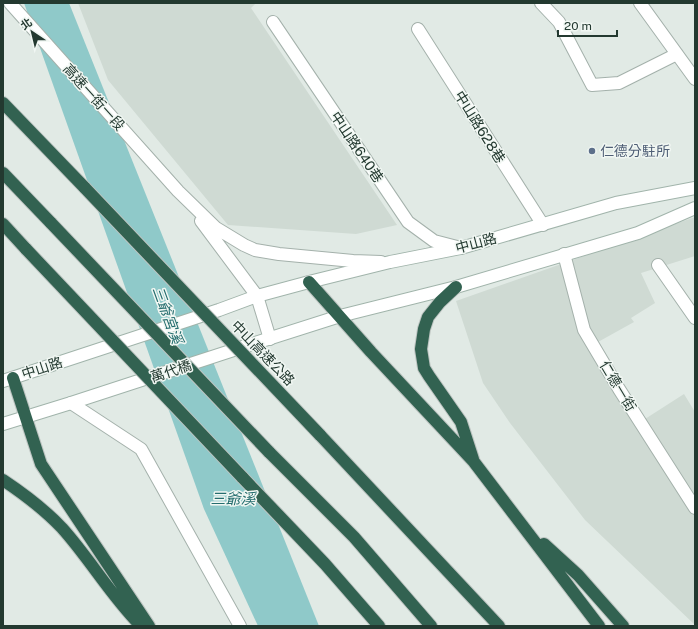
<svg xmlns="http://www.w3.org/2000/svg" width="698" height="629" font-family="'Public Sans','Noto Sans TC',sans-serif">
  <rect width="100%" height="100%" fill="#e1eae5"/>
  <path fill="#cfdad3" d="M 78,3 L 256,3 L 251,8 L 397,225 L 356,234 L 228,225 L 108,80 Z
    M 695,217 L 695,256 L 641,273 L 655,303 L 631,318 L 634,322 L 598,342 L 645,419 L 684,394 L 695,412 L 695,625 L 585,520 L 510,423 L 483,383 L 456,301 Z"/>
  <path fill="#8fc9c9" d="M 24,3 L 69,3 L 319,626 L 258,626 L 204,509 Z"/>
  <g fill="none" stroke-linecap="round" stroke-linejoin="round">
    <g stroke="#a4b1ab" stroke-width="14">
      <path id="street" d="M 10,3 L 178,191 L 216,228 L 244,245 L 255,250 L 279,254 L 353,261 L 381,262
        M 541,3 L 559,22 L 592,85 L 619,83 L 677,54
        M 640,3 L 695,79
        M 273,22 L 408,222 L 434,241 L 461,248
        M 418,29 L 543,225
        M 201,221 L 257,296 L 270,339
        M 564,254 L 584,330 L 619,389 L 695,508
        M 658,265 L 695,318
        M 71,403 L 141,449 L 240,626"/>
    </g>
    <g stroke="#a1b4ab" stroke-width="14">
      <path id="secondary" d="M 3,381 L 219,310 L 257,296 L 309,282 L 390,262 L 461,248 L 616,203 L 695,188
        M 3,424 L 71,403 L 252,344 L 340,316 L 456,287 L 638,233 L 695,208"/>
    </g>
    <g stroke="#bdc4c1" stroke-width="14">
      <path id="highway" d="M 3,103 L 85,188
        M 3,173 L 51,223
        M 3,224 L 26,249
        M 309,282 L 371,352 L 474,462 L 599,626
        M 456,287 L 440,302 L 428,317 L 424,329 L 421,349 L 424,368 L 429,376 L 461,422 L 473,459
        M 13,378 L 41,464 L 149,626
        M 320,435 L 499,626
        M 269,452 L 354,537 L 431,626
        M 242,477 L 325,564 L 379,626
        M 3,480 C 24,494 45,510 62,528 C 90,559 111,596 141,626
        M 544,544 L 578,575 L 623,626"/>
    </g>
    <use href="#street" stroke="#fff" stroke-width="12"/>
    <use href="#secondary" stroke="#fff" stroke-width="12"/>
    <use href="#highway" stroke="#326251" stroke-width="12"/>
    <g stroke="#bdc4c1" stroke-width="14" stroke-linecap="butt">
      <path id="highway-bridge" d="M 85,188 L 320,435
        M 51,223 L 269,452
        M 26,249 L 242,477"/>
    </g>
    <use href="#highway-bridge" stroke="#326251" stroke-width="12"/>
  </g>
  <circle fill="#5c6f8a" stroke="#f1f7f3" stroke-width="1.5" cx="592" cy="151" r="4"/>
  <g text-anchor="middle" dominant-baseline="central" stroke-width="3" stroke-linejoin="round" paint-order="stroke">
    <g font-size="14" fill="#233930" stroke="#f1f7f3">
      <text transform="translate(94 97) rotate(48)">高速一街一段</text>
      <text transform="translate(480 127) rotate(58)">中山路628巷</text>
      <text transform="translate(357 147) rotate(56)">中山路640巷</text>
      <text transform="translate(476 243) rotate(-15)">中山路</text>
      <text transform="translate(263 353) rotate(46)">中山高速公路</text>
      <text transform="translate(42 368) rotate(-18)">中山路</text>
      <text transform="translate(171 371) rotate(-18)">萬代橋</text>
      <text transform="translate(618 386) rotate(59)">仁德一街</text>
    </g>
    <g font-size="14" fill="#4e5e75" stroke="#f1f7f3" text-anchor="start">
      <text x="600" y="151">仁德分駐所</text>
    </g>
    <g font-size="15" font-style="italic" fill="#246d6e" stroke="#f1f7f3">
      <text transform="translate(168 315) rotate(70)">三爺宮溪</text>
      <text x="233" y="498">三爺溪</text>
    </g>
  </g>
  <rect width="698" height="629" fill="none" stroke="#233930" stroke-width="8"/>
  <g transform="translate(32 32) rotate(325)" stroke="#f1f7f3" stroke-width="3" paint-order="stroke">
  <path d="M0-3L7 15L0 10L-7 15Z" fill="#233930"/>
  <text y="-6" font-size="11" font-weight="bold" text-anchor="middle" fill="#233930">北</text>
  </g>
  <path d="M558 30v6h59v-6" fill="none" stroke="#233930" stroke-width="2"/>
  <text x="564" y="30" font-size="12" fill="#233930" stroke="#f1f7f3" stroke-width="3" paint-order="stroke">20 m</text>
</svg>
